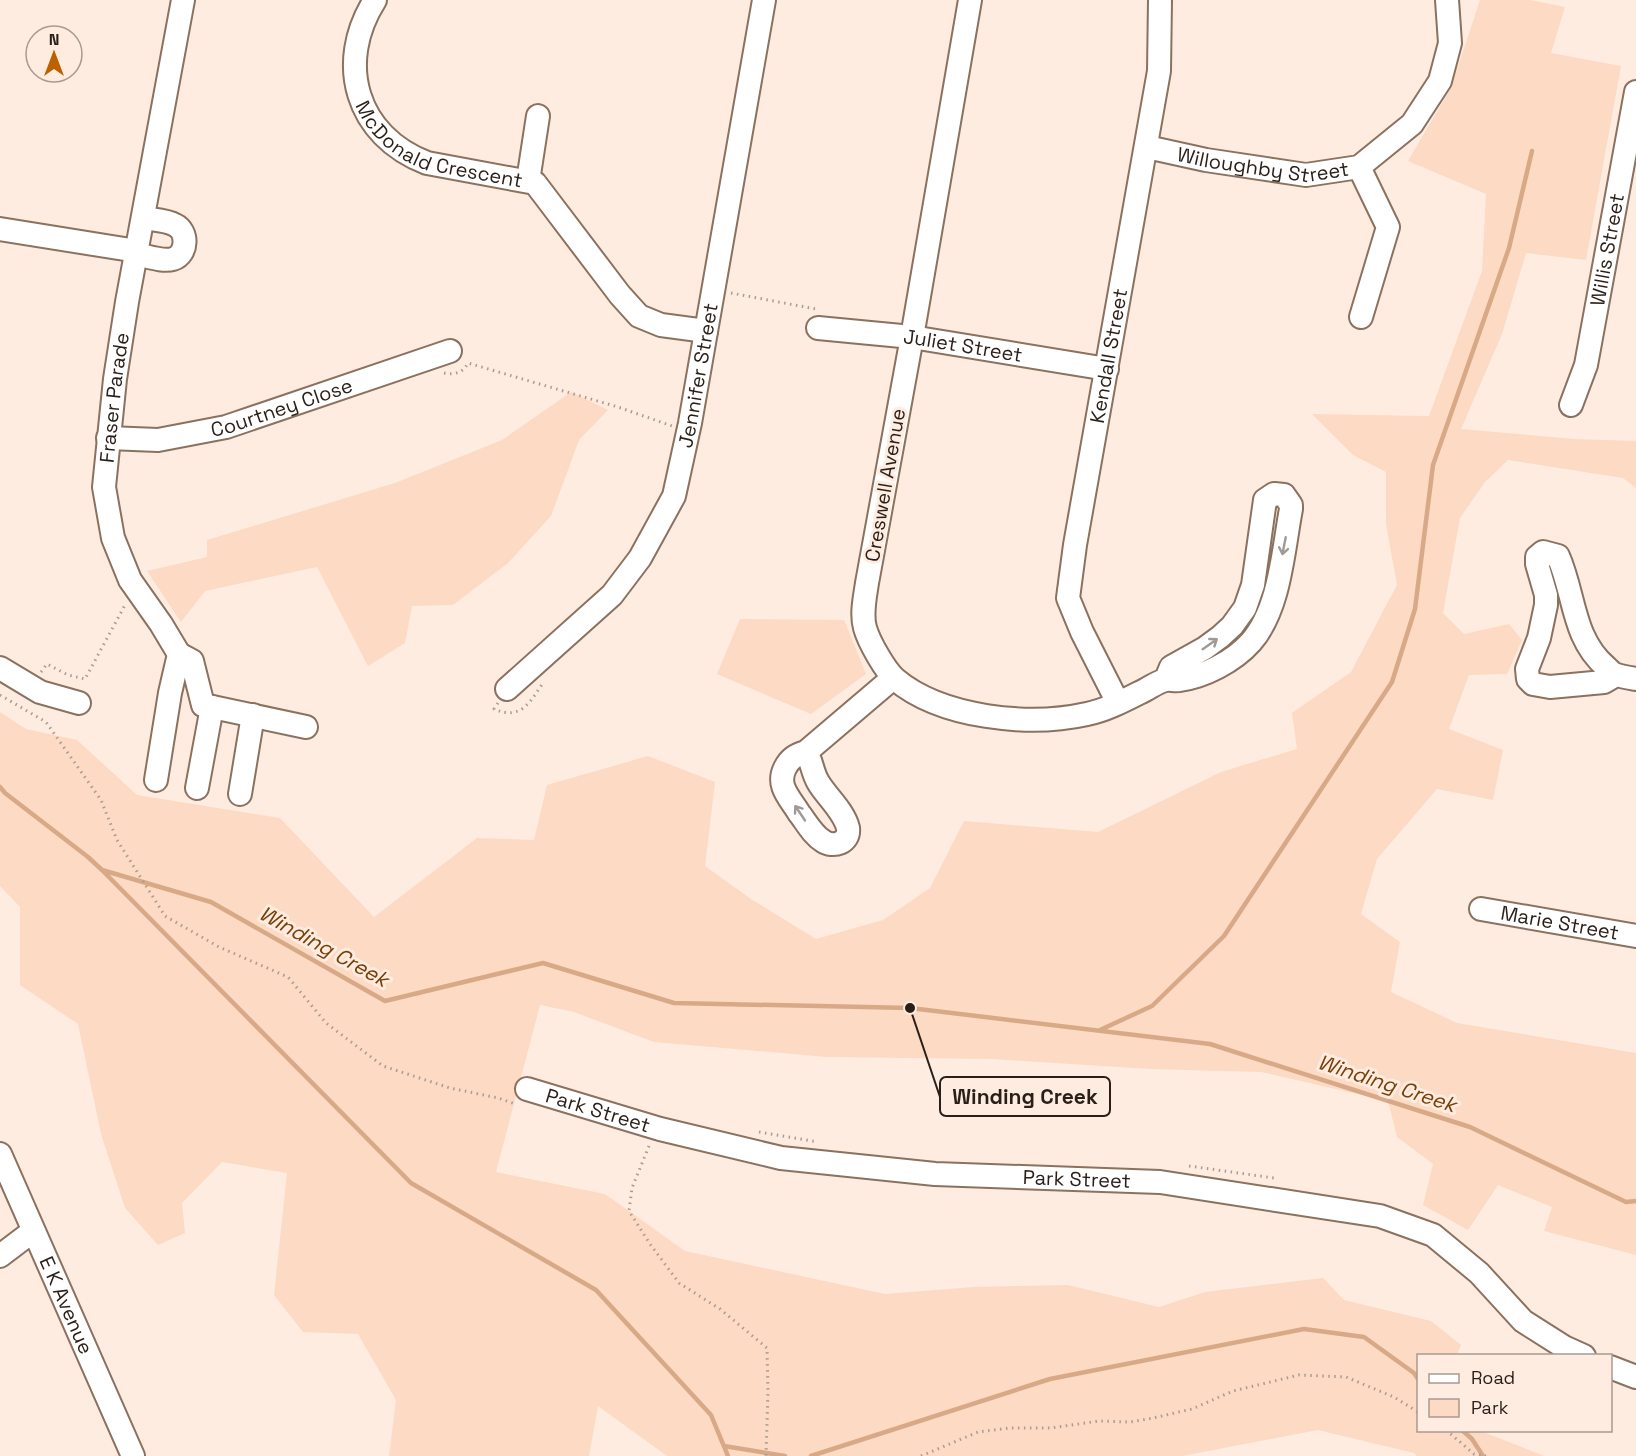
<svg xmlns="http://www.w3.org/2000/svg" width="1636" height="1456" font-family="'Space Grotesk',sans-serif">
  <rect width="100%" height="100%" fill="#feece0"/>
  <path fill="#fcdac3" d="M 1480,0 L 1530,0 L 1565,7 L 1551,53 L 1621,66 L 1586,260 L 1526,253 L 1502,334 L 1461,429 L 1574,439 L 1636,441 L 1636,488 L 1623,478 L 1508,460 L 1485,482 L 1460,518 L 1443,613 L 1464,634 L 1509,624 L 1522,640 L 1507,674 L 1469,675 L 1449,729 L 1503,750 L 1493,800 L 1437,789 L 1377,859 L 1361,914 L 1400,942 L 1391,992 L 1457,1023 L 1636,1053 L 1636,1255 L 1544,1231 L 1552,1207 L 1498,1185 L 1468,1230 L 1423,1205 L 1433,1164 L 1397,1137 L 1388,1101 L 1261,1072 L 1150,1069 L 992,1059 L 827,1057 L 654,1042 L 574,1012 L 540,1005 L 496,1172 L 605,1194 L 685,1251 L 885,1294 L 974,1287 L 1068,1285 L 1159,1307 L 1205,1292 L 1323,1278 L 1344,1300 L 1431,1321 L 1461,1345 L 1457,1355 L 1418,1356 L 1418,1430 L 1481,1431 L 1544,1456 L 1417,1456 L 1414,1453 L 1318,1430 L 1182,1456 L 667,1456 L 598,1406 L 589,1456 L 389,1456 L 396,1400 L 358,1334 L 303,1332 L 274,1295 L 287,1173 L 222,1162 L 182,1203 L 185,1233 L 158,1245 L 125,1208 L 101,1134 L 78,1024 L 20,985 L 20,907 L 0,886 L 0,712 L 26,729 L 77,740 L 137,795 L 280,818 L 374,917 L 477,838 L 534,840 L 547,785 L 648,756 L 715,782 L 705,866 L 751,899 L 816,939 L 883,920 L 930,888 L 964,821 L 1098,832 L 1221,772 L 1297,749 L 1292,713 L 1351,672 L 1397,585 L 1386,524 L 1386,472 L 1353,455 L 1312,414 L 1429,416 L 1482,271 L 1486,194 L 1408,161 L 1451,88 Z
    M 571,392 L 608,410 L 579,440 L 551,516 L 508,563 L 453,605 L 412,606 L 405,643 L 368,666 L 317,567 L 205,591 L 181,622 L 147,571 L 207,557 L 207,540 L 395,483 L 502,440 Z
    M 740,619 L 844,620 L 866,674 L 811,714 L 717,674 Z"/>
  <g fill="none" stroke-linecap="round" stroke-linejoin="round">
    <path stroke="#d8a987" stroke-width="4.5" d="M 0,787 L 5,793 L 88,857 L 102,870 L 411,1183 L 596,1290 L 711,1415 L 728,1456
      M 102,870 L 211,902 L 385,1001 L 543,963 L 674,1003 L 910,1008 L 1210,1044 L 1470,1127 L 1626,1202 L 1636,1201
      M 1100,1030 L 1152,1006 L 1224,936 L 1392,682 L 1415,609 L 1433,465 L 1509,248 L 1532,151
      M 1462,1430 L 1472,1439 L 1483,1456
      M 724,1446 L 785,1456
      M 811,1456 L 1050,1379 L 1304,1329 L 1364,1337 L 1414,1373 L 1418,1379"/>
    <g stroke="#8b715f" stroke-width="26">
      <g id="minor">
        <path id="s1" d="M 375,0 C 335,63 356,136 427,163 L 535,183 L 620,295 L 639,316 L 661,325 L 706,331"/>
        <path d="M 970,0 L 912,337 L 867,583 C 865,597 861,614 865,628 C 869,642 885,670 895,679 C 941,718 1029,727 1087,714 C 1107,710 1127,699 1145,690 C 1151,687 1159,681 1166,680 C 1170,679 1175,681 1179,680 C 1204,677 1234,661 1251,642 C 1280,609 1283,551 1291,509 L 1291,505 L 1284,495 L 1274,494 L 1265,500 L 1253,585 L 1245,608 L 1232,626 L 1220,637 L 1205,648 L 1171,667 L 1166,679"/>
        <path id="s2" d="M 1147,147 L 1206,160 L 1306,175 L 1359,167 L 1412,124 L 1440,81 L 1450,43 L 1447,0"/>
        <path d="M 1359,167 L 1388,227 L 1361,317"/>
        <path d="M 528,181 L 538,116"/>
        <path d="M 0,229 L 137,251"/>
        <path d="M 136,254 C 147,256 162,262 173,259 C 188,254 188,231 175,225 C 166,220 153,220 143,218"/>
        <path id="s3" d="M 818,328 L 912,337 L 1107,369"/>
        <path id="s4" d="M 1571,405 L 1586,365 L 1636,92"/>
        <path id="s5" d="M 108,438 L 158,440 L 226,427 L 450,351"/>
        <path d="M 179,654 L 192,661 L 203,705 L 306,727"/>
        <path d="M 0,668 L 40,692 L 79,703"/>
        <path d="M 1616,675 L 1604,682 L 1550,687 L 1533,684 L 1528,679 L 1527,669 L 1539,638 L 1546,605 L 1546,595 L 1537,564 L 1537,557 L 1543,552 L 1558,556 C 1575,594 1572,638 1606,667 C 1609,670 1613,674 1617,675 C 1623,677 1630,678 1636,679"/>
        <path id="s6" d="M 507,689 L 612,595 L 640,558 L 674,496 L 690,423 L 764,0"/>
        <path id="s7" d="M 1118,703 L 1082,632 L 1068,598 L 1075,545 L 1159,71 L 1160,0"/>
        <path d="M 806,752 C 812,761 812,772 818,782 C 826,796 844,811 848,828 C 850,843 833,848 823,841 C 813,835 806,822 799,813 C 790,798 776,786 785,768 C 790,758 796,755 806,752 L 893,678"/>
        <path id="s8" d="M 156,780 L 170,693 L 179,654 L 161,624 L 130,580 L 113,538 L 104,487 L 115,379 L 127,302 L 183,0"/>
        <path d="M 197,788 L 212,707"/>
        <path d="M 240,794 L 253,715"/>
        <path id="s9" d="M 1481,909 L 1636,936"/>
        <path id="s10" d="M 527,1089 L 660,1129 L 781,1158 L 935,1174 L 1160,1182 L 1380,1216 L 1433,1235 L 1479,1273 L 1523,1321 L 1564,1347 L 1584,1356"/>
        <path id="s11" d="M 0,1154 L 133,1456"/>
        <path d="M 0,1256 L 33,1231"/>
        <path d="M 1610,1367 L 1636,1377"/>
      </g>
    </g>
    <path stroke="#ab9c92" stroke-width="3" stroke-dasharray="1.5 4.5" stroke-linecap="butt" d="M 731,293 L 816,309
      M 444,373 C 454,375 463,373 468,363 L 618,407 L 672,426
      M 41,672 L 47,664 L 68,675 L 85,679 L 125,605
      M 0,695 L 46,722 L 101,800 L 117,840 L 165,916 L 219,947 L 288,977 L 326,1023 L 383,1066 L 450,1088 L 498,1098 L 515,1104
      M 498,703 L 494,709 C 521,721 530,702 543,683
      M 759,1132 L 818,1142
      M 649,1146 L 632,1188 L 629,1211 L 650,1244 L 679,1283 L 720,1309 L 767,1348 L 768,1392 L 766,1456
      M 1189,1166 L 1274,1178
      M 1446,1430 L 1474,1454 L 1486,1456
      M 921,1456 L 978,1432 L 1010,1428 L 1051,1428 L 1099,1421 L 1130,1422 L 1153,1418 L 1192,1409 L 1233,1391 L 1299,1375 L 1346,1377 L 1394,1397 L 1418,1412"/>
    <use href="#minor" stroke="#fff" stroke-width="22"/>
  </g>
  <defs><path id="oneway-shaft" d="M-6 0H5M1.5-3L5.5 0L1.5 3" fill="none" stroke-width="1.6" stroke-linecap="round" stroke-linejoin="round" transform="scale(1.5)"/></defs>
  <g stroke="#9f9a97">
    <use href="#oneway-shaft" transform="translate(1284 546) rotate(101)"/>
    <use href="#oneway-shaft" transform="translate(1210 644) rotate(-35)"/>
    <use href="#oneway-shaft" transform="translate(800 813) rotate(-124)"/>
  </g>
  <g text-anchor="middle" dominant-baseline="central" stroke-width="6" stroke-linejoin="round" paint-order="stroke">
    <g font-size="20" fill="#2a1f18" stroke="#feece0">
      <text stroke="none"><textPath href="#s1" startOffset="201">McDonald Crescent</textPath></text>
      <text stroke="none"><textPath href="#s2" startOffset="118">Willoughby Street</textPath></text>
      <text stroke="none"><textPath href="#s4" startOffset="160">Willis Street</textPath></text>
      <text stroke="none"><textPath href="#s3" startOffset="146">Juliet Street</textPath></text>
      <text stroke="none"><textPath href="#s7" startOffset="362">Kendall Street</textPath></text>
      <text stroke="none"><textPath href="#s6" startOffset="381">Jennifer Street</textPath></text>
      <text stroke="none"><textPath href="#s8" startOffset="404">Fraser Parade</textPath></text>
      <text stroke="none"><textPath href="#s5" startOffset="178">Courtney Close</textPath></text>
      <text transform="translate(885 485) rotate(-80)">Creswell Avenue</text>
      <text stroke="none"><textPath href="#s9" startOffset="80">Marie Street</textPath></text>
      <text stroke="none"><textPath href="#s10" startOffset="74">Park Street</textPath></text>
      <text stroke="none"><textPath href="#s10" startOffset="560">Park Street</textPath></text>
      <text stroke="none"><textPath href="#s11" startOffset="165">E K Avenue</textPath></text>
    </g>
    <g font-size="21" font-style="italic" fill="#793f06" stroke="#feece0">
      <text transform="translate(324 946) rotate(29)">Winding Creek</text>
      <text transform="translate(1387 1083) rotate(18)">Winding Creek</text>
    </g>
  </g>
  <path fill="none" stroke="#2a1f18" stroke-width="2" d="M910 1008L940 1097"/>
  <circle fill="#2a1f18" stroke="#feece0" stroke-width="2" cx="910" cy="1008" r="6"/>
  <rect fill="#feece0" stroke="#2a1f18" stroke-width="2" x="940" y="1077" width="170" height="39" rx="6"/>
  <g font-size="21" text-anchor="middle" font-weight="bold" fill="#2a1f18">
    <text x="1025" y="1104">Winding Creek</text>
  </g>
  <rect x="1417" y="1354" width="195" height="78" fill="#feece0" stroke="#a99a90" stroke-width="1.5"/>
  <rect x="1429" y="1374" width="30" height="9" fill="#ffffff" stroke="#a99a90" stroke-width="1.5"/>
  <text x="1471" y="1384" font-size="18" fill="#2a1f18">Road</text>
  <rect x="1429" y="1399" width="30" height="18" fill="#fcdac3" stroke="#a99a90" stroke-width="1.5"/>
  <text x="1471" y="1414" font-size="18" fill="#2a1f18">Park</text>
  <g transform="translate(54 54)"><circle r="28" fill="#feece0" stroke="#a99a90" stroke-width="1.5"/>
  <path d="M0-4.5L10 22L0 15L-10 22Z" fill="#bb6100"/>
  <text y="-9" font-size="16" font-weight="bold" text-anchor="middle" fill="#2a1f18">N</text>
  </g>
</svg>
